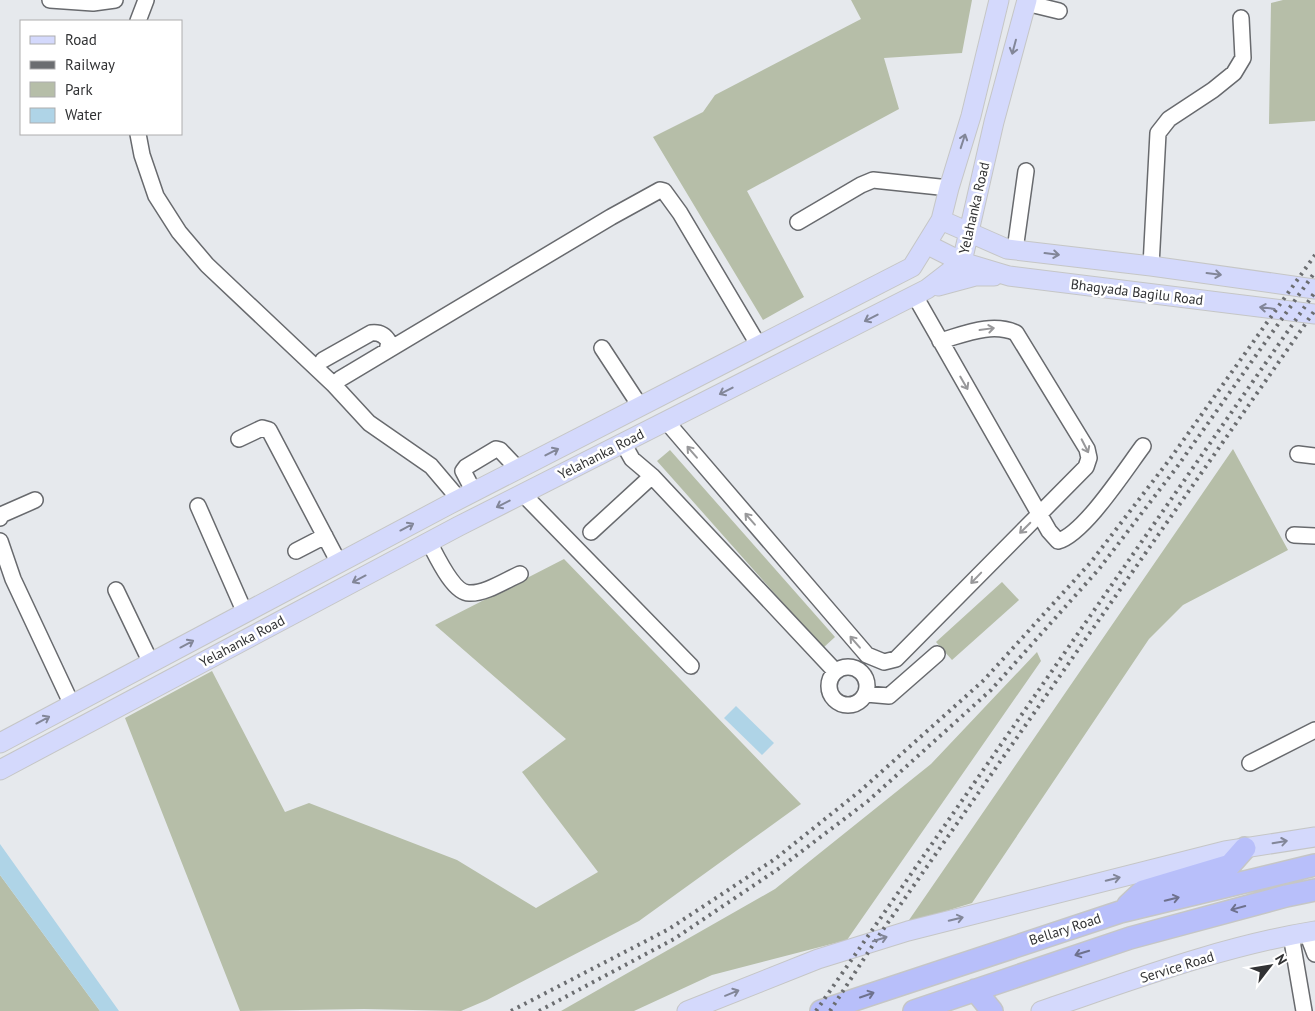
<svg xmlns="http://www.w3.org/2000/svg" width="1315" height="1011" font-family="'PT Sans',sans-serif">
  <rect width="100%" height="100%" fill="#e6e9ed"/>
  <path fill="#b6bea8" d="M 851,0 L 972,0 L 962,53 L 884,58 L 899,109 L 747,191 L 804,297 L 763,320 L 653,137 L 703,112 L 715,95 L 861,19 Z
    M 1283,0 L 1315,0 L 1315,121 L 1269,124 L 1271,3 Z
    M 1233,449 L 1288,550 L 1183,605 L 1149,639 L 972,903 L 907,923 Z
    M 670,450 L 835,637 L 823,648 L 657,461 Z
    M 564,559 L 801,804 L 639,921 L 487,1000 L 461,1011 L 364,1009 L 240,1011 L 125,718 L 212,671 L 285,812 L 309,803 L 457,860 L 536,908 L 598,872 L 522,772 L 566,739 L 435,625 Z
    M 1002,582 L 1019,600 L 952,660 L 936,642 Z
    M 1037,652 L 1041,661 L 847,940 L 712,975 L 634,1011 L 561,1011 L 775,889 L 931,764 Z
    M 0,875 L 100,1011 L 0,1011 Z"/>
  <path fill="#afd4e7" d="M 736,706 L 774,743 L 762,755 L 724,718 Z
    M 0,844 L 119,1011 L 100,1011 L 0,875 Z"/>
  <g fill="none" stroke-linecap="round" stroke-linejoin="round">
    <g stroke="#686a6e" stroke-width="18">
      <path id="minor" d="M 50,0 L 93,3 L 115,0
        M 1026,3 L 1059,11
        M 138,21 L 146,0
        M 138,134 L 142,155 L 156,196 L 179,232 L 207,265 L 333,384 L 369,423 L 431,466 L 459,499
        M 798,222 L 861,185 L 873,180 L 949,188
        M 1015,250 L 1026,171
        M 1151,266 L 1158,133 L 1169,119 L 1213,90 L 1234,73 L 1243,58 L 1241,18
        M 915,296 L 1049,531 L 1058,541 C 1084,534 1125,470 1143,446
        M 602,348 L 640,406
        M 323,360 L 371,333 C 379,332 385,335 389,342 L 387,351
        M 340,379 L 611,217 L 660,190 L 664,191 L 680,213 L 759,346
        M 666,421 L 867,655 L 884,662 L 896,659 L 1086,467 L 1089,458 L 1087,449 L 1016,333 C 992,322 965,334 940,341
        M 239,439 L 262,428 L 269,430 L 339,563
        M 623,443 L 632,459 L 652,476 L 835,671
        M 1298,454 L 1315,456
        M 474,492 L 463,471 L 466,467 L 496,449 L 500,450 L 518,469
        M 523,494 L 691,666
        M 198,506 L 245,613
        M 0,518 L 1,515 L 35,500
        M 591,532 L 652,476
        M 1294,535 L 1315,536
        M 0,541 L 13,579 L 72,705
        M 429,542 C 436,555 453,593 469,593 C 485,594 506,580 520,574
        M 296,551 L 325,536
        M 116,590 L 151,663
        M829 686a19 19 0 1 1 38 0a19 19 0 1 1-38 0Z
        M 866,694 L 889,696 L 937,654
        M 1250,763 L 1315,730
        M 1307,933 L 1315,954
        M 1291,935 L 1304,1011"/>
    </g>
    <g stroke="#c5c6c6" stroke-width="21">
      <path id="major" d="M 941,220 L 1007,249 L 1151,266 L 1315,289
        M 928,245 L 962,262 L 1009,276 L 1315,314
        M 938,286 L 975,276 L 994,276
        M 0,743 L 448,505 L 912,267 L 941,220 L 949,188 L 971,116 L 999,0
        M 0,770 L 459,526 L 927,289 L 962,262 L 994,122 L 1027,0
        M 687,1011 L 818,959 L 908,931 L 1225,851 L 1315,837
        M 1041,1011 C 1130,981 1222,946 1315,931"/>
    </g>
    <g stroke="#c5c6c6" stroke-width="24">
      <path id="highway" d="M 1128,905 L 1143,891 L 1230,865 L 1245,848
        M 975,990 L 992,1011
        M 821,1011 L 1120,912 L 1315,865
        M 914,1011 L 1130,938 L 1286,896 L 1315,890"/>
    </g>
    <use href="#minor" stroke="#fff" stroke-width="15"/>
    <use href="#major" stroke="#d4d9fc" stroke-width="19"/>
    <use href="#highway" stroke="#b8bffa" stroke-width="21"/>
    <path stroke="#6b6d70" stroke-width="4" stroke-dasharray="2.5 5" stroke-linecap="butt" d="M 511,1011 L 669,929 L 775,859 L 860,791 L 984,680 L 1091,562 L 1170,459 L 1315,255
      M 539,1011 L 674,939 L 781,867 L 868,801 L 991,690 L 1099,569 L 1177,467 L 1315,272
      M 816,1011 L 1315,292
      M 830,1011 L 880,934 L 1315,310"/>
  </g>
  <defs><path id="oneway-shaft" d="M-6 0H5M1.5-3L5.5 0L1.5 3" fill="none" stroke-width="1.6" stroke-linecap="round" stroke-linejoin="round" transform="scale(1.25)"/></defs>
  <g stroke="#828698">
    <use href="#oneway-shaft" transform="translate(1014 47) rotate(105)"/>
    <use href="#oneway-shaft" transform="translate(963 141) rotate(-72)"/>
    <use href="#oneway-shaft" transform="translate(1052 254) rotate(7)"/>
    <use href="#oneway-shaft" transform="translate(1214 274) rotate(7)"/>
    <use href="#oneway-shaft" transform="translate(1267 308) rotate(-173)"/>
    <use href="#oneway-shaft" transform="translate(871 318) rotate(153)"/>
    <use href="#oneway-shaft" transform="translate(726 391) rotate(153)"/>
    <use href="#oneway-shaft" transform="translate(552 452) rotate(-27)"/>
    <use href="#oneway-shaft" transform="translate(503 504) rotate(153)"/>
    <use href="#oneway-shaft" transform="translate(407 527) rotate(-28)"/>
    <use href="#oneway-shaft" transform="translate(359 579) rotate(152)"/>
    <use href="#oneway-shaft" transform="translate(187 644) rotate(-28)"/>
    <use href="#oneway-shaft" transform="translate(43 720) rotate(-28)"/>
    <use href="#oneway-shaft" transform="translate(1280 842) rotate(-9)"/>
    <use href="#oneway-shaft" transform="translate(1113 879) rotate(-14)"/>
    <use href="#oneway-shaft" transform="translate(956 919) rotate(-14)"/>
    <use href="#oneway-shaft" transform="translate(880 939) rotate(-17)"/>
    <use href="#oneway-shaft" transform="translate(732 993) rotate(-22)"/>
  </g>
  <g stroke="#98989a">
    <use href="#oneway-shaft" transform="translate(987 329) rotate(-8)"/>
    <use href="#oneway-shaft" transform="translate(964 383) rotate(60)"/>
    <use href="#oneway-shaft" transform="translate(1085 446) rotate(63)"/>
    <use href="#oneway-shaft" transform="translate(692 452) rotate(-131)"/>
    <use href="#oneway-shaft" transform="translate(750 519) rotate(-131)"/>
    <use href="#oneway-shaft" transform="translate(1025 528) rotate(135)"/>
    <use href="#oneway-shaft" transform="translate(976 578) rotate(134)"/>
    <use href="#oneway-shaft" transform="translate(855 642) rotate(-131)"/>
  </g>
  <g stroke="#6e718d">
    <use href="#oneway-shaft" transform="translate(1172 899) rotate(-14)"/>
    <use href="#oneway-shaft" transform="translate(1238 908) rotate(165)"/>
    <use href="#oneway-shaft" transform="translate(1082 953) rotate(163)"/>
    <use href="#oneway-shaft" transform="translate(867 995) rotate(-19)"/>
  </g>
  <g text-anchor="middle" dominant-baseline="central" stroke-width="5" stroke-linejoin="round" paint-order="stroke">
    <g font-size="14" fill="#313234" stroke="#fff">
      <text transform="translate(974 208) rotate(-77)">Yelahanka Road</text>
      <text transform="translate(1137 292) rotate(7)">Bhagyada Bagilu Road</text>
      <text transform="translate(601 454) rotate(-27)">Yelahanka Road</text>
      <text transform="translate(242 641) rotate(-28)">Yelahanka Road</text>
      <text transform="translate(1065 929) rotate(-18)">Bellary Road</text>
      <text transform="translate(1177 967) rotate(-17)">Service Road</text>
    </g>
  </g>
  <rect x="20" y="20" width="162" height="115" fill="#ffffff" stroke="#adadae"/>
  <rect x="30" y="36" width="25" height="8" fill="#d4d9fc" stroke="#adadae"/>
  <text x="65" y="45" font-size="15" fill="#313234">Road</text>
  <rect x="30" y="61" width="25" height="8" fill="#6b6d70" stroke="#adadae"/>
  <text x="65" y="70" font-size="15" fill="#313234">Railway</text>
  <rect x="30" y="82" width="25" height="15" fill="#b6bea8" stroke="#adadae"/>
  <text x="65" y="95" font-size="15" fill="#313234">Park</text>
  <rect x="30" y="108" width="25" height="15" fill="#afd4e7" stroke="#adadae"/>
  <text x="65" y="120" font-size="15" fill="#313234">Water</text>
  <g transform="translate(1270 966) rotate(59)" stroke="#ffffff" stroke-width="4" paint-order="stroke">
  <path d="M0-4L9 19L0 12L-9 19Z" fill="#313234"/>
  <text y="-8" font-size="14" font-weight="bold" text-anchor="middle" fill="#313234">N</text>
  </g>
</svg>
